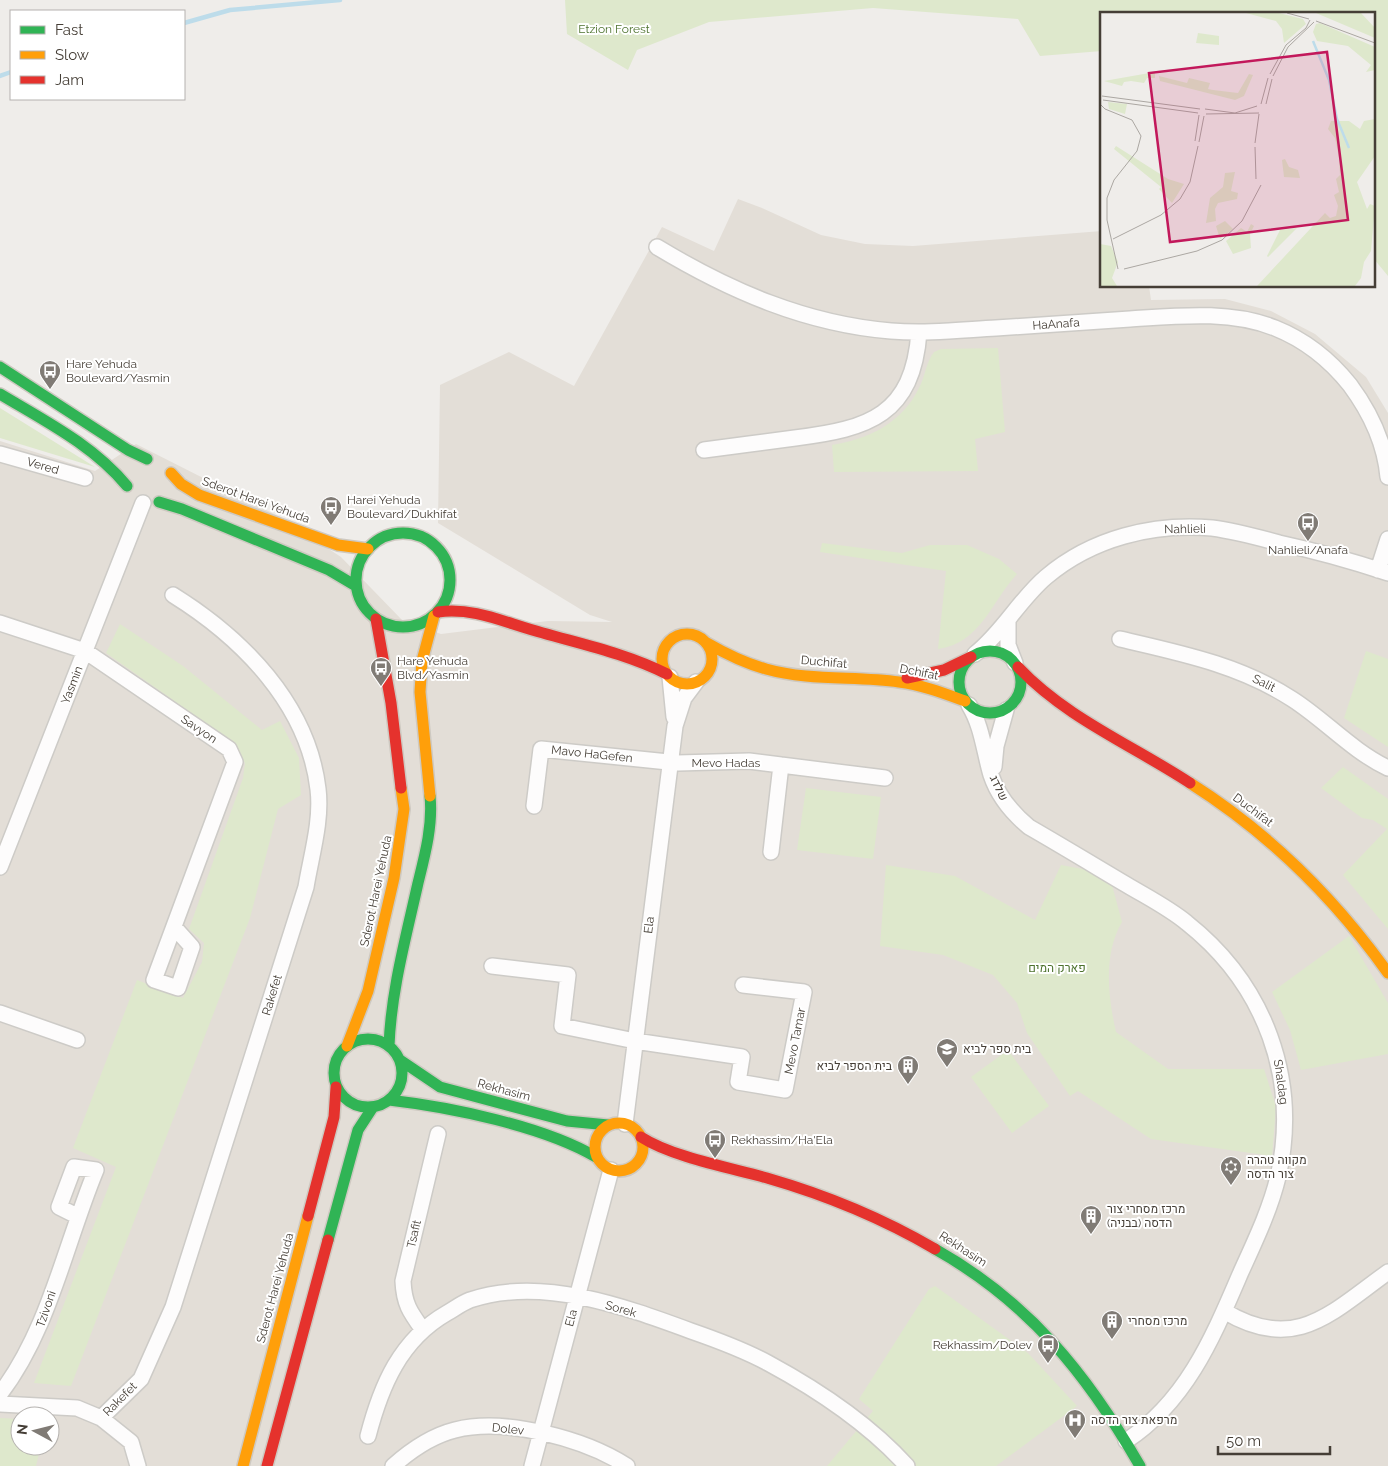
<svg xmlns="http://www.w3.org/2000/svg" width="1388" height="1466" font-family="Raleway,Heebo,sans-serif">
  <rect width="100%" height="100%" fill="#efedea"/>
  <path fill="#e3ded7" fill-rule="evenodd" d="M 738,199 L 762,208 L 821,235 L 865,244 L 913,246 L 1102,231 L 1102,286 L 1149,286 L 1151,300 L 1225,299 L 1271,311 L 1315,334 L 1366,377 L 1388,413 L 1388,1466 L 0,1466 L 0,441 L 95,471 L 136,444 L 280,517 L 341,557 L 402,620 L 441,634 L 548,621 L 612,622 L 590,615 L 438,523 L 440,385 L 509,352 L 574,386 L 662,227 L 714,251 ZM 20,1416 L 50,1416 L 50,1446 L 20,1446 Z"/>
  <path fill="#dee8cc" d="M 565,0 L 1388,0 L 1388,276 L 1374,259 L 1374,14 L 1102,14 L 1102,51 L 1040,56 L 1018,19 L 873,8 L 709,22 L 637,50 L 628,70 L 567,34 Z
    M 998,348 L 1005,432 L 975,439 L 978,471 L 834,472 L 832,445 C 869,439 902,423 919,388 C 925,377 926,362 934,352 L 941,349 Z
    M 0,408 L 95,467 L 0,438 Z
    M 822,543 L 902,553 L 930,545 L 967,545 L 999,559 L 1017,574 C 991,602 981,643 938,649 L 946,571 L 820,552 Z
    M 120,624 L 183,666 L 262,730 L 280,721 L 299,758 L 301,795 L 278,809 L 250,918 L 71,1386 L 34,1383 L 116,1167 L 73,1148 L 137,980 L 183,998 L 202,962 L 204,943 L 189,929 L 243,778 L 245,763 L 234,743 L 106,653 Z
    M 1366,651 L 1388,659 L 1388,747 L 1344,718 Z
    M 1343,767 L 1388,799 L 1388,929 L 1343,875 L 1387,829 L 1373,820 L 1362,818 L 1321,788 Z
    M 806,788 L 881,797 L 873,859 L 797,850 Z
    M 886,865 L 955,876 L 1035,920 L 1061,865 L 1109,874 L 1122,922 C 1103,954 1108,997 1116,1032 L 1168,1069 L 1264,1069 L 1276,1107 L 1272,1156 L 1151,1139 L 1078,1091 L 1070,1096 L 1027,1033 L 1017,1003 L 993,975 L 943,955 L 880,946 Z
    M 1349,936 L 1388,1003 L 1388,1054 L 1301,1070 L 1290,1030 L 1272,992 Z
    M 1008,1050 L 1049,1106 L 1012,1133 L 971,1077 Z
    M 935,1286 L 1028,1353 L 1077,1406 L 996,1466 L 827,1466 L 873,1411 L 859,1399 L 929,1289 Z
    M 0,1418 L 20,1419 L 20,1446 L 41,1446 L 36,1466 L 0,1466 Z"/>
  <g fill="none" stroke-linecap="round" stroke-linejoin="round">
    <path stroke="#bddcea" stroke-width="4.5" d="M 184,23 L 230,10 L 340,0
      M 0,76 L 11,72"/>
    <g stroke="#cdcbc7" stroke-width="18">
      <path id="street" d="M 657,247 C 730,291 806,324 891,331 C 926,334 961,330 996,328 C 1040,325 1085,322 1130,319 C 1177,316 1230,310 1275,328 C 1305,340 1330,360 1350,385 C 1370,412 1385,444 1388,477
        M 704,450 C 734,446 765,442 795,438 C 869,429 913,415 919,332
        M 0,454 L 85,478
        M 1378,570 L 1388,539
        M 1008,622 L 1008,645 L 1015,663
        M 0,623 L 85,651 L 229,749 L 235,762 L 154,980 L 178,988 L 192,947 L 175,928
        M 1120,639 C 1180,653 1240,665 1292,699 C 1325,720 1352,751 1388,768
        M 975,654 C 1003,632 1019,600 1046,577 C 1092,538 1153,523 1212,528 C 1235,531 1257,537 1279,543 C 1316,551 1352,561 1388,573
        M 670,677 L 674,717
        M 969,705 C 982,726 984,751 991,775 C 998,796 1012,813 1029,827 C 1062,846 1095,866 1127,885 C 1147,897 1169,908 1187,923 C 1265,985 1300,1079 1278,1177 C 1270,1210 1255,1241 1241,1272 C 1213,1337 1187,1401 1126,1441
        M 994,767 L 996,746 L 1006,710
        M 534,806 L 541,749 L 678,763 L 749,761 L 885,778
        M 771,852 L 781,765
        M 0,867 L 143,503
        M 492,966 L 568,975 L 562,1026 L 635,1041 L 742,1057 L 738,1082 L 785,1090 L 804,992 L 743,985
        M 0,1013 L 77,1040
        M 625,1124 L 675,726 L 684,698 L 696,682
        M 1224,1311 C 1295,1354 1331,1313 1388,1272
        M 423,1330 C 410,1312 404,1304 403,1281 L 438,1134
        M 0,1394 C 49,1330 65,1245 96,1170 L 74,1167 L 59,1207 L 77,1216
        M 0,1404 L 77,1408 L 101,1418 L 131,1442 L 138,1466
        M 101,1418 L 141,1379 L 173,1307 L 306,887 C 311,856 322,821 318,789 C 308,704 242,638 173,595
        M 368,1436 C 381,1386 400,1340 447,1313 C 454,1309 462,1303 470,1300 C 541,1276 623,1306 691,1331 C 717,1340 744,1350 768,1363 C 818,1390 868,1423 907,1466
        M 393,1466 C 411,1450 431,1436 455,1430 C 505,1417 585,1439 627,1466
        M 532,1466 L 611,1170"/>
    </g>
    <g stroke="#cec9c1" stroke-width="14">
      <path id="fast" d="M 0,367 L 128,450 L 147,459
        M 0,394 C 45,421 93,445 127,486
        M 159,502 L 182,509 L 329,570 L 356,586
        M356 580a47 47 0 1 1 94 0a47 47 0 1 1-94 0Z
        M959 682a31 31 0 1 1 62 0a31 31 0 1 1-62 0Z
        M334 1073a34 34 0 1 1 68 0a34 34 0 1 1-68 0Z
        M 389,1046 C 391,991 406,937 418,883 C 425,855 433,825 430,796
        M 400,1060 L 440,1087 L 567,1121 L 608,1125
        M 389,1100 C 450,1107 543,1126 596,1157
        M 328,1240 L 358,1130 L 373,1107
        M 935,1249 C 1029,1302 1087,1374 1140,1466"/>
    </g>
    <g stroke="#cec9c1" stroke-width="14">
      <path id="slow" d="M 171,473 L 181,484 L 199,495 L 338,545 L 368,549
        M662 659a25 25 0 1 1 50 0a25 25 0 1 1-50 0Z
        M 707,643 C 726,654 744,663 766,669 C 809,681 855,676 899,682 C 922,685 943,693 965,701
        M 1190,783 C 1269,833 1334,897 1388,973
        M 430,796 L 420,692 L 422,661 L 434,616
        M 347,1046 L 368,991 L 394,878 L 404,809 L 401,788
        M595 1147a24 24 0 1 1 48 0a24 24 0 1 1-48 0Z
        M 243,1466 L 308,1216"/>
    </g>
    <g stroke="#cec9c1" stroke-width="14">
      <path id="jam" d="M 438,612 C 476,607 507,624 543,633 C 585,645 627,654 667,674
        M 376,619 L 391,703 L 401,788
        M 1018,667 C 1066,718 1132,745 1190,783
        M 907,678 L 944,670 L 971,657
        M 641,1137 C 672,1157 731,1168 767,1178 C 826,1195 882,1218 935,1249
        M 308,1216 L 334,1117 L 336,1087
        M 267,1466 L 328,1240"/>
    </g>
    <use href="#street" stroke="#fdfcfc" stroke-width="15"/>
    <use href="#fast" stroke="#30b455" stroke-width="11"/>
    <use href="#slow" stroke="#ff9f0a" stroke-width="11"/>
    <use href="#jam" stroke="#e5322d" stroke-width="11"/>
  </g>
  <defs>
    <g id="bus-pin" transform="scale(1.125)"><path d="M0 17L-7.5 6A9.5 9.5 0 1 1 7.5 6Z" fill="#807b75" stroke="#fff"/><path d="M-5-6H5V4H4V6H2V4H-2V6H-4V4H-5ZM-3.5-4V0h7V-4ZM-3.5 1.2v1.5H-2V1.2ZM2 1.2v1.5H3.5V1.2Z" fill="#fff"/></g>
    <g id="school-pin" transform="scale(1.125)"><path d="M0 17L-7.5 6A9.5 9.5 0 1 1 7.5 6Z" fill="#807b75" stroke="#fff"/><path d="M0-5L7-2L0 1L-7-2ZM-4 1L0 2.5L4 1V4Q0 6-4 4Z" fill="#fff"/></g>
    <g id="building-pin" transform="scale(1.125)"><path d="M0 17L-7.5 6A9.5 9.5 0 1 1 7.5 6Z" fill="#807b75" stroke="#fff"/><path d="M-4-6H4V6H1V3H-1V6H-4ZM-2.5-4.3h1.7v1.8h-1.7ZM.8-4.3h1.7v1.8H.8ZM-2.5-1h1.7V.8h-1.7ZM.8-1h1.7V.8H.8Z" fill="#fff"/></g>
    <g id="synagogue-pin" transform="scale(1.125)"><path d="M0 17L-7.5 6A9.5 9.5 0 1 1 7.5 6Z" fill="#807b75" stroke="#fff"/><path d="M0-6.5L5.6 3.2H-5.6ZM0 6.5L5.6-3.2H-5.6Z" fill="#fff"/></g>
    <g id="hospital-pin" transform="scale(1.125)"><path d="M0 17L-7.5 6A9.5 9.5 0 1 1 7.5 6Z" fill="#807b75" stroke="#fff"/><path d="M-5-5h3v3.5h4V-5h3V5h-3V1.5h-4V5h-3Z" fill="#fff"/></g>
  </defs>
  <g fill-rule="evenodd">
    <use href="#bus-pin" x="50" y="371"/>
    <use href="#bus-pin" x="331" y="507"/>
    <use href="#bus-pin" x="1308" y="523"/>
    <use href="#bus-pin" x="381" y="668"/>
    <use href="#school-pin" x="947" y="1049"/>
    <use href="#building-pin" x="908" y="1066"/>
    <use href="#bus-pin" x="715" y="1140"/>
    <use href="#synagogue-pin" x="1231" y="1167"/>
    <use href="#building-pin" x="1091" y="1216"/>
    <use href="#building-pin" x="1112" y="1321"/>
    <use href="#bus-pin" x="1048" y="1345"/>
    <use href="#hospital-pin" x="1075" y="1420"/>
  </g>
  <g text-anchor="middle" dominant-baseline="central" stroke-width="4" stroke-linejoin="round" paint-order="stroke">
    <g font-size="12" fill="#4d722e" stroke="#fff">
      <text x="614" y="29">Etzion Forest</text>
      <text x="1057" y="968">פארק המים</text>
    </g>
    <g font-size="12" fill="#453e36" stroke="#fff">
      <text transform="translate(1056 324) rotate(-4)">HaAnafa</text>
      <text transform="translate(43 466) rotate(16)">Vered</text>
      <text transform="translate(256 500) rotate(20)">Sderot Harei Yehuda</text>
      <text transform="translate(1185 529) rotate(-1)">Nahlieli</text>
      <text transform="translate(824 662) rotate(5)">Duchifat</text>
      <text transform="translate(919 672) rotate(11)">Dchifat</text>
      <text transform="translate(1264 683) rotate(27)">Salit</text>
      <text transform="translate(72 685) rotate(-69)">Yasmin</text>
      <text transform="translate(199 729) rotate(34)">Savyon</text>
      <text transform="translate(592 754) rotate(6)">Mavo HaGefen</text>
      <text x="726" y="763">Mevo Hadas</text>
      <text transform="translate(999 788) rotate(64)">שלדג</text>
      <text transform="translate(1253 810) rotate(37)">Duchifat</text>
      <text transform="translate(376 891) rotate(-78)">Sderot Harei Yehuda</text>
      <text transform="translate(649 925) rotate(-83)">Ela</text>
      <text transform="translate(272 995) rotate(-73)">Rakefet</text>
      <text transform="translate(795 1041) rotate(-79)">Mevo Tamar</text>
      <text transform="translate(1281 1082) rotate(82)">Shaldag</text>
      <text transform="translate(504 1090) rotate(15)">Rekhasim</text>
      <text transform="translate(414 1234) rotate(-77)">Tsafit</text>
      <text transform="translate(963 1249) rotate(33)">Rekhasim</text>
      <text transform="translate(275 1288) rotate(-75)">Sderot Harei Yehuda</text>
      <text transform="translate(46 1309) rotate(-71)">Tzivoni</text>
      <text transform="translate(621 1309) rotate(16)">Sorek</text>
      <text transform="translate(571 1318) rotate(-75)">Ela</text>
      <text transform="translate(120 1399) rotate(-45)">Rakefet</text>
      <text transform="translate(508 1429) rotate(6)">Dolev</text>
    </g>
    <g font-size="12" fill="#453e36" stroke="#fff" text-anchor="start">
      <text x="66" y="364">Hare Yehuda<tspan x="66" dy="14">Boulevard/Yasmin</tspan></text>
      <text x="347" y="500">Harei Yehuda<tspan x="347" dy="14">Boulevard/Dukhifat</tspan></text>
      <text x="1308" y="550" text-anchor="middle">Nahlieli/Anafa</text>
      <text x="397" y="661">Hare Yehuda<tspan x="397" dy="14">Blvd/Yasmin</tspan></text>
      <text x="963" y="1049">בית ספר לביא</text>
      <text x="892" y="1066" text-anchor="end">בית הספר לביא</text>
      <text x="731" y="1140">Rekhassim/Ha'Ela</text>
      <text x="1247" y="1160">מקווה טהרה<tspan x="1247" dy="14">צור הדסה</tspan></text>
      <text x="1107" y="1209">מרכז מסחרי צור<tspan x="1107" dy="14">הדסה (בבניה)</tspan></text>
      <text x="1128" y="1321">מרכז מסחרי</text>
      <text x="1032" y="1345" text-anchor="end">Rekhassim/Dolev</text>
      <text x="1091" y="1420">מרפאת צור הדסה</text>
    </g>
  </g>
  <g transform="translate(1100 12)">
    <rect width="275" height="275" fill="#efedea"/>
    <path d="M 146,1 L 179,1 L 203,7 L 206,12 L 184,31 L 182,17 L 176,9 ZM 216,1 L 261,1 L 275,16 L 275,26 ZM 220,11 L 275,35 L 275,58 L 266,60 L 271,53 L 248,34 L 217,29 L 213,20 L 216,12 ZM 98,21 L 119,24 L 119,33 L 96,31 ZM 55,60 L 55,66 L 47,66 L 44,71 L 31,69 L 24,70 L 22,74 L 4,69 ZM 149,62 L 153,63 L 144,84 L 135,88 L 60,69 L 59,64 L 87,71 L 89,66 L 110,71 L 108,77 L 113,78 L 138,81 ZM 8,90 L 27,92 L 25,102 L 9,97 ZM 275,107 L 275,144 L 257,170 L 267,197 L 270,192 L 275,194 L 271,239 L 264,250 L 261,266 L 255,274 L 157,274 L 225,201 L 230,206 L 236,204 L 238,194 L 234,183 L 239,180 L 236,167 L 240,163 L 239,146 L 235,126 L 228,117 L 231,109 L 249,109 L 260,117 L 264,109 ZM 16,134 L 68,167 L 84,172 L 72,191 L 59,177 L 61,175 L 14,137 ZM 185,147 L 189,155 L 198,158 L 200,166 L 184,165 L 182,148 ZM 135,160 L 131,179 L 138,181 L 137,187 L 118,191 L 115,197 L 116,209 L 106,211 L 110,186 L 123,175 L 125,161 ZM 125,209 L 133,217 L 120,227 L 116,214 ZM 151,212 L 154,214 L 150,222 L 151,236 L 133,242 L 126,229 L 141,216 L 147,220 ZM 197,216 L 168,245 L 167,244 L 180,218 ZM 0,232 L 11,234 L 18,250 L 12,266 L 17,274 L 0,274 Z" fill="#dee8cc"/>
    <path fill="none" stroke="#bddcea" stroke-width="2.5" d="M 213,29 L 229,68 L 237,107 L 249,136"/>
    <path fill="none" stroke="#aba7a2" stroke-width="1" d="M 187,1 L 209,7M 216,9 L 275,31M 170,62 L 186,33 L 206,16 L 210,8M 173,64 L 188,35 L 214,10M 2,84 L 100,97M 3,88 L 98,101M 0,92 L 5,97 L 32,108 L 41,124 L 37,139 L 14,168 L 7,186 L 7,208 L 18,257M 161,92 L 168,66M 166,92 L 172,67M 105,97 L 135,101 L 157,94M 106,102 L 159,101M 95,129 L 99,103M 99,130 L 104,104M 155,131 L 159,102M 155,135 L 156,167M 13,227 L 61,203 L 80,187 L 90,170 L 98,134M 24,257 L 97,239 L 122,228 L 142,209 L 161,173"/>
    <path fill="#c2185b" fill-opacity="0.15" stroke="#c2185b" stroke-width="2.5" d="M 227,40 L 248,208 L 70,230 L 49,61 Z"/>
    <rect width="275" height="275" fill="none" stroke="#453e36" stroke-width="2.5"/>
  </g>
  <rect x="10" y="10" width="175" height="90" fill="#ffffff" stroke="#b5b2af"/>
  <rect x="20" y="26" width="25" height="8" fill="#30b455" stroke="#b5b2af"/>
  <text x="55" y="35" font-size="15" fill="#453e36">Fast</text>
  <rect x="20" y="51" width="25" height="8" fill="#ff9f0a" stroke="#b5b2af"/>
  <text x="55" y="60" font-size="15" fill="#453e36">Slow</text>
  <rect x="20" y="76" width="25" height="8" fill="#e5322d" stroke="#b5b2af"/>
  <text x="55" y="85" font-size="15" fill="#453e36">Jam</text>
  <g transform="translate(35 1431) rotate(277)"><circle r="24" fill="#ffffff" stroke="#b5b2af"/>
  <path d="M0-4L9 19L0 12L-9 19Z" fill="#807b75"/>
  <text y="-8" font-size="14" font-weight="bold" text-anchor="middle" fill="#453e36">N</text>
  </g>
  <path d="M1218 1446v8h112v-8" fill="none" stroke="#453e36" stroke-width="2.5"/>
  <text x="1226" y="1446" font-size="15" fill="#453e36" stroke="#ffffff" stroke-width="4" paint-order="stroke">50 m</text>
</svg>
